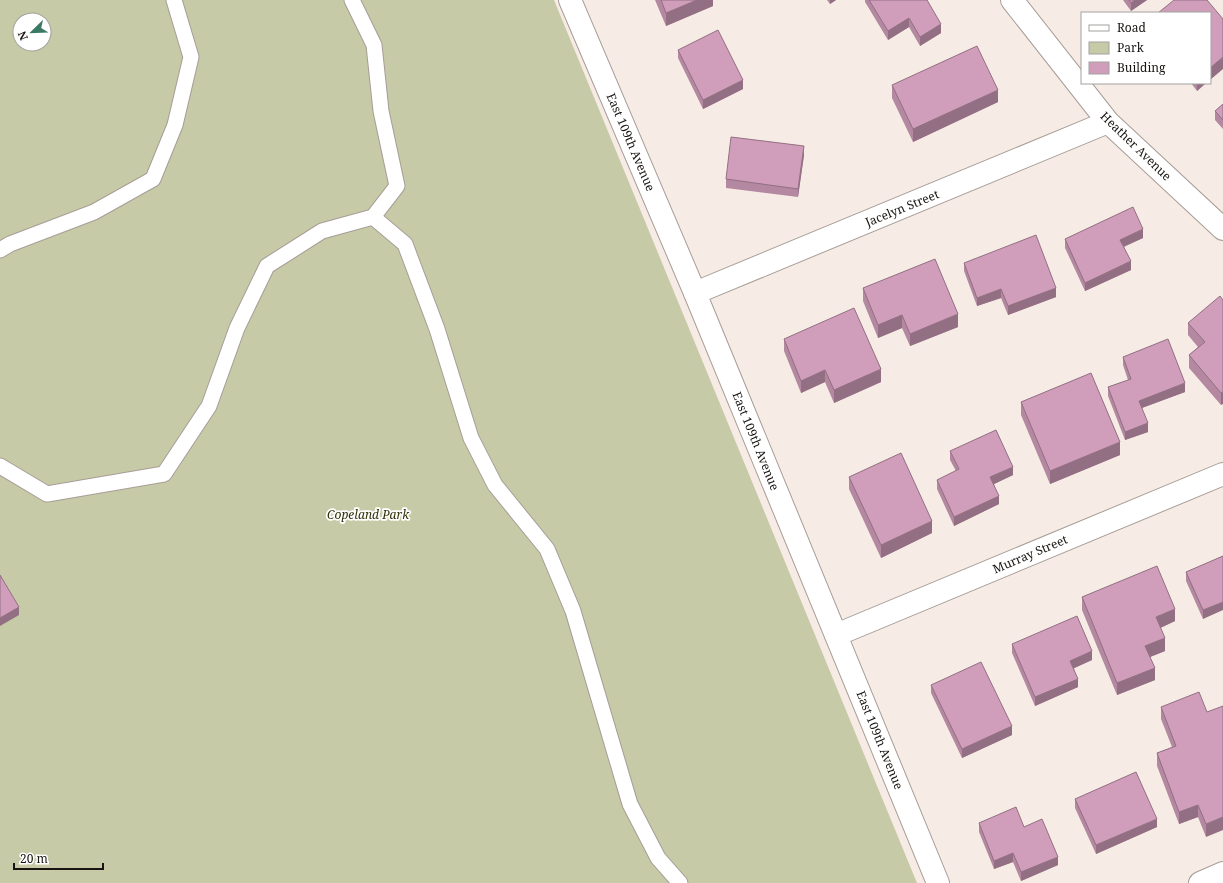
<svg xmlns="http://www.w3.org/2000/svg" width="1223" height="883" font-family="'Noto Serif',serif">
  <rect width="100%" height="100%" fill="#f7ece5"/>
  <path fill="#c7caa6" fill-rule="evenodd" d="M 0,0 L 554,0 L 917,883 L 0,883 ZM 20,20 L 44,20 L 44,44 L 20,44 Z"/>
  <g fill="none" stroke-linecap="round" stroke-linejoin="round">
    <g stroke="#a79d97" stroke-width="17">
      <path id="lane" d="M 373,217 L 405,244 L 437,329 L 471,438 L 495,485 L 547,549 L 573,611 L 630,804 L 658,858 L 680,883
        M 0,250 L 10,244 L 94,212 L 153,179 L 175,125 L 191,57 L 174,0
        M 0,466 L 47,494 L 164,474 L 209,406 L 237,328 L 267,266 L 322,231 L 373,217 L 397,186 L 381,111 L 374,45 L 352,0"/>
    </g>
    <g stroke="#a79d97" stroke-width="24">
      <path id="street" d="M 1012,0 L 1108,122 L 1223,229
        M 695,293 L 1108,122
        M 836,635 L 1223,474
        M 1200,883 L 1223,873"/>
    </g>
    <g stroke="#a79d97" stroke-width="24">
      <path id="secondary" d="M 570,0 L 695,293 L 938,883"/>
    </g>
    <use href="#lane" stroke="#fff" stroke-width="15"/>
    <use href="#street" stroke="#fff" stroke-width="22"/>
    <use href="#secondary" stroke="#fff" stroke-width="22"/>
  </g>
  <path fill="#b388a0" d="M 655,0 L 713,0 L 713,6 L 666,26 Z
    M 827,0 L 836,0 L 830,4 Z
    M 865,0 L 927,0 L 941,33 L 920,46 L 909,27 L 888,40 L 865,2 Z
    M 1123,0 L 1147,0 L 1131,11 Z
    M 678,50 L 743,89 L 703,109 L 678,58 Z
    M 1191,83 L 1206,83 L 1197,91 Z
    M 892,85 L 998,102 L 913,142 L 892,98 Z
    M 1223,104 L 1223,129 L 1215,120 L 1215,111 Z
    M 804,155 L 798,197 L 726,188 L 726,179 Z
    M 1143,238 L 1124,247 L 1131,270 L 1085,291 L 1065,248 L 1065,239 Z
    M 964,263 L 1056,297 L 1008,315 L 1001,298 L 977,306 L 964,271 Z
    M 863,288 L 958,327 L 910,346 L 902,328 L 878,338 L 863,301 Z
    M 1223,300 L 1221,405 L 1189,368 L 1189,355 L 1198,347 L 1188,335 L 1188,323 Z
    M 784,339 L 881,382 L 834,403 L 825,382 L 801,393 L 784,351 Z
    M 1123,357 L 1185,392 L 1142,408 L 1148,432 L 1125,440 L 1108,396 L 1108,387 L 1128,380 L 1123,365 Z
    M 1021,402 L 1120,455 L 1050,484 L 1021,415 Z
    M 950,451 L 1013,475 L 994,484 L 999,504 L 954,526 L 937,489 L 937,480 L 956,471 L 950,460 Z
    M 849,477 L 932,533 L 881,558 L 849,489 Z
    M 1223,556 L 1203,619 L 1186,581 L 1186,572 Z
    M 1082,597 L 1175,621 L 1160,628 L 1165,651 L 1150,657 L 1155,680 L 1117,695 L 1082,610 Z
    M 1012,644 L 1092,660 L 1074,668 L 1078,687 L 1035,706 L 1012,653 Z
    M 931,685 L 1012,735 L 962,758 L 931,693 Z
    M 1161,707 L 1207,712 L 1206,837 L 1198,817 L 1179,824 L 1157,766 L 1157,753 L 1172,747 L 1161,719 Z
    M 1075,799 L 1157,827 L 1096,854 L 1075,808 Z
    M 979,823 L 1024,827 L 1058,865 L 1021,881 L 1013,862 L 994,869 L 979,832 Z"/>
  <path fill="#926f82" d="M 697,0 L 713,0 L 713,6 L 666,26 L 666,13 Z
    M 830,0 L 836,0 L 830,4 Z
    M 1135,0 L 1147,0 L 1131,11 L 1131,3 Z
    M 909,18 L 909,27 L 888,40 L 888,31 Z
    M 941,24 L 941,33 L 920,46 L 920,37 Z
    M 1223,57 L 1223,69 L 1210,80 L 1210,68 Z
    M 743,80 L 743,89 L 703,109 L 703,100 Z
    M 1197,83 L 1206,83 L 1197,91 Z
    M 998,90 L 998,102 L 913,142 L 913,129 Z
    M 804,146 L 804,155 L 798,197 L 798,189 Z
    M 1143,229 L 1143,238 L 1120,248 L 1120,240 Z
    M 1131,261 L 1131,270 L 1085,291 L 1085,283 Z
    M 1056,288 L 1056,297 L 1008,315 L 1008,306 Z
    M 1001,289 L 1001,298 L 977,306 L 977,298 Z
    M 958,314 L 958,327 L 910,346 L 910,334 Z
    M 902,315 L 902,328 L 878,338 L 878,325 Z
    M 881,369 L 881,382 L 834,403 L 834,390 Z
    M 825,370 L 825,382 L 801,393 L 801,381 Z
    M 1185,383 L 1185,392 L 1139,409 L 1139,401 Z
    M 1223,392 L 1223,404 L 1221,405 L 1221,393 Z
    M 1148,423 L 1148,432 L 1125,440 L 1125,432 Z
    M 1120,442 L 1120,455 L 1050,484 L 1050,471 Z
    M 1013,467 L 1013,475 L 990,486 L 990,477 Z
    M 999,496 L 999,504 L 954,526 L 954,517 Z
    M 932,521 L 932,533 L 881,558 L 881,545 Z
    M 1223,602 L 1223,610 L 1203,619 L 1203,610 Z
    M 19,607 L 19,615 L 0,626 L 0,618 Z
    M 1175,609 L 1175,621 L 1156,630 L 1156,617 Z
    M 1165,638 L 1165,651 L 1145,659 L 1145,646 Z
    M 1092,651 L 1092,660 L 1070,670 L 1070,661 Z
    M 1155,668 L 1155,680 L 1117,695 L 1117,683 Z
    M 1078,679 L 1078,687 L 1035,706 L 1035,697 Z
    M 1012,726 L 1012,735 L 962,758 L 962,749 Z
    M 1198,805 L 1198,817 L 1179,824 L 1179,812 Z
    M 1223,817 L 1223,830 L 1206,837 L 1206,824 Z
    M 1157,819 L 1157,827 L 1096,854 L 1096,845 Z
    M 1013,853 L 1013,862 L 994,869 L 994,861 Z
    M 1058,857 L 1058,865 L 1021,881 L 1021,872 Z"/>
  <path fill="#d09eba" stroke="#926f82" d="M 661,0 L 697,0 L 666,13 Z
    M 869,0 L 927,0 L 941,24 L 920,37 L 909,18 L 888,31 Z
    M 1129,0 L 1135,0 L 1131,3 Z
    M 1174,0 L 1207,0 L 1223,19 L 1223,57 L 1210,68 L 1210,13 L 1158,13 Z
    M 718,30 L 743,80 L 703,100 L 678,50 Z
    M 977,46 L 998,90 L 913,129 L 892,85 Z
    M 1223,104 L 1223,120 L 1215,111 Z
    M 731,137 L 804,146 L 798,189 L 726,179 Z
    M 1133,207 L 1143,229 L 1120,240 L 1131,261 L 1085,283 L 1065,239 Z
    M 1036,235 L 1056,288 L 1008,306 L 1001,289 L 977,298 L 964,263 Z
    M 935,259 L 958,314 L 910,334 L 902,315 L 878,325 L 863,288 Z
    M 1220,296 L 1223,300 L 1223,392 L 1221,393 L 1189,355 L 1205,342 L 1188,323 Z
    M 854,308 L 881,369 L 834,390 L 825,370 L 801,381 L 784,339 Z
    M 1168,339 L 1185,383 L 1139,401 L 1148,423 L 1125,432 L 1108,387 L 1131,379 L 1123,357 Z
    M 1091,373 L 1120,442 L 1050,471 L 1021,402 Z
    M 996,430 L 1013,467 L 990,477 L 999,496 L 954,517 L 937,480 L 959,469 L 950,451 Z
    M 901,453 L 932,521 L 881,545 L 849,477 Z
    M 1223,556 L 1223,602 L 1203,610 L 1186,572 Z
    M 1157,566 L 1175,609 L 1156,617 L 1165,638 L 1145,646 L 1155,668 L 1117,683 L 1082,597 Z
    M 0,575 L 19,607 L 0,618 Z
    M 1077,616 L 1092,651 L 1070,661 L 1078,679 L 1035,697 L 1012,644 Z
    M 981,662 L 1012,726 L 962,749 L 931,685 Z
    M 1199,692 L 1207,712 L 1223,706 L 1223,817 L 1206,824 L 1198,805 L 1179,812 L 1157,753 L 1176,746 L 1161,707 Z
    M 1136,772 L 1157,819 L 1096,845 L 1075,799 Z
    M 1016,807 L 1024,827 L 1042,819 L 1058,857 L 1021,872 L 1013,853 L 994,861 L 979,823 Z"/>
  <g text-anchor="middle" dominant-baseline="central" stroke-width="3.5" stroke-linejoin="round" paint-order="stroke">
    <g font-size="12" fill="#171411" stroke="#fff">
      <text transform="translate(631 142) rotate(67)">East 109th Avenue</text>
      <text transform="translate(1136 146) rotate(44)">Heather Avenue</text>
      <text transform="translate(902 208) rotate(-22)">Jacelyn Street</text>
      <text transform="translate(756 441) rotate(68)">East 109th Avenue</text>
      <text transform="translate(1030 554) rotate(-23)">Murray Street</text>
      <text transform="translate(880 740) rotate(68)">East 109th Avenue</text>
    </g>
    <g font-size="12" font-style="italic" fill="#2f3006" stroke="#fff">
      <text x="368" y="514">Copeland Park</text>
    </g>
  </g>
  <rect x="1081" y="12" width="130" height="72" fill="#ffffff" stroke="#a2a1a0"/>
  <rect x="1089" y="25" width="20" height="6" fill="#ffffff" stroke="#a2a1a0"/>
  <text x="1117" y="32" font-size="12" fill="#171411">Road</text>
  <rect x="1089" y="42" width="20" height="12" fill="#c7caa6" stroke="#a2a1a0"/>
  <text x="1117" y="52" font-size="12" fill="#171411">Park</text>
  <rect x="1089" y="62" width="20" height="12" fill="#d09eba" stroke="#a2a1a0"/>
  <text x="1117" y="72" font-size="12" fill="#171411">Building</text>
  <g transform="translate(32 32) rotate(247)"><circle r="19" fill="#ffffff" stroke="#a2a1a0"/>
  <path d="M0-3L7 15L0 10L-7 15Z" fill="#3c7965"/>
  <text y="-6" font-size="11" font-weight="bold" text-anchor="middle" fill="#171411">N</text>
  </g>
  <path d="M14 863v6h89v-6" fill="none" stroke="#171411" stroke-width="2"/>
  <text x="20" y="863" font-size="12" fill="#171411" stroke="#ffffff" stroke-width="3" paint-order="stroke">20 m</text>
</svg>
